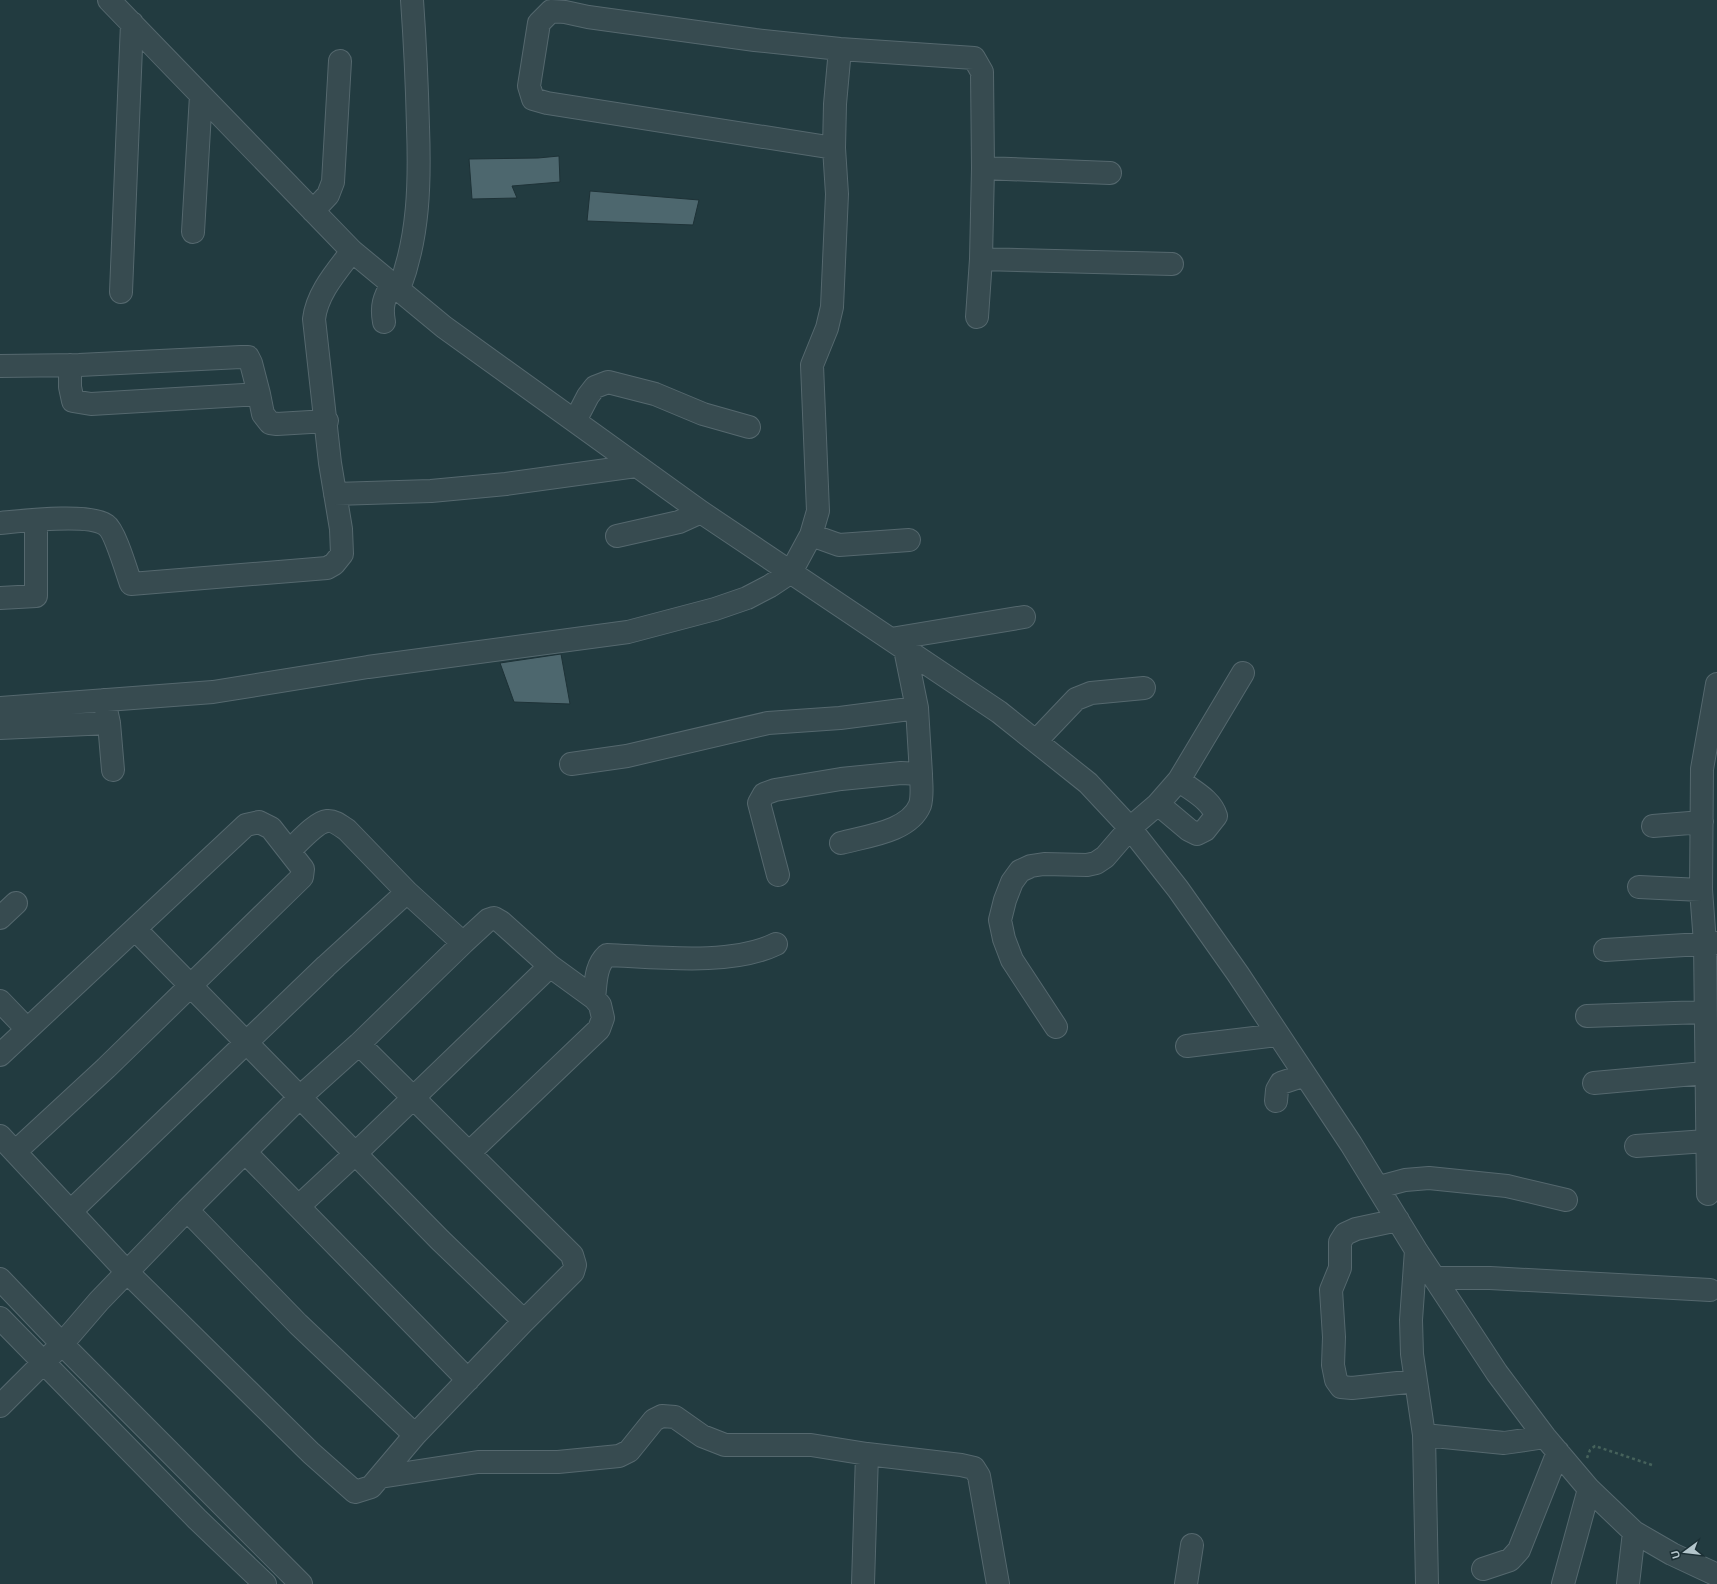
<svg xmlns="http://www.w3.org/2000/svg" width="1717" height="1584" font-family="Helvetica,sans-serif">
  <rect width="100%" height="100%" fill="#223b40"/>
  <path fill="#4d676e" stroke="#1e3237" d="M 559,156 L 560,182 L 512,186 L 517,198 L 472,199 L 469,159 L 538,158 Z
    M 590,191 L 699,200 L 693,225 L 587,221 Z
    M 561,654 L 570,704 L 514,702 L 500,663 Z"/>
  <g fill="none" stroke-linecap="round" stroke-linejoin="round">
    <g stroke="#55686e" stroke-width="24">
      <path id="minor" d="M 109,0 L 352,251 L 444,327 L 701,512 L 999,712 L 1088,783 L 1130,828 L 1178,889 L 1238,974 L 1351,1144 L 1416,1250 L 1497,1373 L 1545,1437 L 1589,1489 L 1634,1532 L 1672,1554 L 1717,1575
        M 834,148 L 835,104 L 840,49
        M 983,168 L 1110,173
        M 313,211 L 328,195 L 333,182 L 340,61
        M 193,232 L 201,95
        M 981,259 L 1172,264
        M 399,289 C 419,237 420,182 418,127 C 417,85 415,42 412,0
        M 121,292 L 132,23
        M 384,322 C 381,306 384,298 392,284
        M 70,365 L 70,387 L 73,401 L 91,404 L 259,394 L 263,414 L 270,423 L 277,424 L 327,421
        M 0,366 L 79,365 L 241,357 L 248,357 L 251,363 L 259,394
        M 575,421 L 588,396 L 595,387 L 608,382 L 655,394 L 703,414 L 749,427
        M 335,494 L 431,491 L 506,484 L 636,466
        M 0,523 C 22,521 89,513 106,525 C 115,531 127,573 131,584 L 327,568 L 334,564 L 342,554 L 341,529 L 330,463 L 314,319 C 317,293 337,271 352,251
        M 811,535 L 839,545 L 909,540
        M 617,536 L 679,522 L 701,512
        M 0,598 L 36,596 L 36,520
        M 891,639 L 1024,617
        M 0,708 L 213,692 L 368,667 L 628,632 L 715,609 L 747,598 L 770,586 L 791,572 L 811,535 L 818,511 L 812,365 L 827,328 L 832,307 L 837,194 L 834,148 L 547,103 L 533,99 L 529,86 L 539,23 L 551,11 L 565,12 L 588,17 L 755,40 L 840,49 L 974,58 L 982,72 L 983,168 L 981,259 L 977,317
        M 109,723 L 113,770
        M 0,728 L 109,723 L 104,700
        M 1036,741 L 1076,699 L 1091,693 L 1144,688
        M 571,764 L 627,756 L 768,723 L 840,718 L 917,708
        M 1158,804 L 1189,830 L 1197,834 L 1205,830 L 1216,816 C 1211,799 1192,791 1179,780
        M 1653,826 L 1702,822
        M 841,843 C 866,836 909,832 920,805 C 923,795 921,783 921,774
        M 778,875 L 759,803 L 764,794 L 775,790 L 841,779 L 901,773 L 921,774 L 917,708 L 905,649
        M 1639,887 L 1701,890
        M 407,892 L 463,943 L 359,1044 L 300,1097 L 187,1210 L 298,1324 L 415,1435
        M 0,918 L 16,903
        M 463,943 L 488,920 L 494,918 L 501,922 L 550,966 L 594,998 L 600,1005 L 603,1018 L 599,1029 L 469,1153 L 572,1255 L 575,1265 L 573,1272 L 524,1321
        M 1605,950 L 1717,943
        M 594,998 C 596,983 595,966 607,955 C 657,957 731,966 776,944
        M 0,1001 L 27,1029
        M 1587,1016 L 1704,1012
        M 1056,1027 L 1012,960 L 1004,939 L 1000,920 L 1005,900 L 1012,882 L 1020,871 L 1031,866 L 1044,864 L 1087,865 L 1096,863 L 1105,857 L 1130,828 L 1158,804 L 1179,780 L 1243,673
        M 359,1044 L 469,1153
        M 1187,1046 L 1278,1035
        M 0,1055 L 246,825 L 259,822 L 271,828 L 303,869 L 302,877 L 106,1068 L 15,1152
        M 1594,1083 L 1705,1073
        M 1276,1101 L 1277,1090 L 1281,1083 L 1305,1075
        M 0,1136 L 127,1272 L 311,1453 L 355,1492 L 371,1487 L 415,1435 L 524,1321 L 440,1240 L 135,929
        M 1636,1146 L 1706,1141
        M 245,1152 L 468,1380
        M 1379,1187 L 1405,1180 L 1429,1178 L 1507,1186 L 1566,1200
        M 1708,1194 L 1705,943 L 1701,890 L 1702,769 L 1717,684
        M 299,1206 L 355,1154 L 550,966
        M 71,1211 L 326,966 L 407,892 L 347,830 C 341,826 334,820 327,821 C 316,822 297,844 289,851
        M 1398,1220 L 1356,1229 L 1345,1234 L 1340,1242 L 1340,1268 L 1331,1290 L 1334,1337 L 1333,1365 L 1336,1380 L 1341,1387 L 1352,1388 L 1416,1381
        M 1416,1250 L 1411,1320 L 1412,1354 L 1424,1435 L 1427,1584
        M 1435,1278 L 1490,1278 L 1710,1290
        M 0,1279 L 62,1344 L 301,1584
        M 0,1318 L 197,1519 L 265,1584
        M 0,1406 L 62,1344 L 99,1301 L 187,1210
        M 1424,1435 L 1504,1443 L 1545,1437
        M 380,1477 L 478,1462 L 558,1462 L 619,1456 L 629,1451 L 654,1420 L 662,1416 L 675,1417 L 702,1436 L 725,1445 L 811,1445 L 867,1454 L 961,1465 L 974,1468 L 979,1476 L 998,1584
        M 1483,1569 L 1510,1560 L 1519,1550 L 1558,1452
        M 863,1584 L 867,1454
        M 1186,1584 L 1192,1545
        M 1563,1584 L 1589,1489
        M 1628,1584 L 1634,1532"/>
    </g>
    <path stroke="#46625b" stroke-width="2.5" stroke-dasharray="3 3" stroke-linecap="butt" d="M 1587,1458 L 1590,1450 L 1595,1446 L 1652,1465"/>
    <use href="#minor" stroke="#374b50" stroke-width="22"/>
  </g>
  <g transform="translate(1685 1552) rotate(255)" stroke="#1c3035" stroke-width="3" paint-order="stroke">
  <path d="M0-3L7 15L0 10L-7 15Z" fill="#b3c5cb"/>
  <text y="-6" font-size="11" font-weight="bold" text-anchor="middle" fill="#b3c5cb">U</text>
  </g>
</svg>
